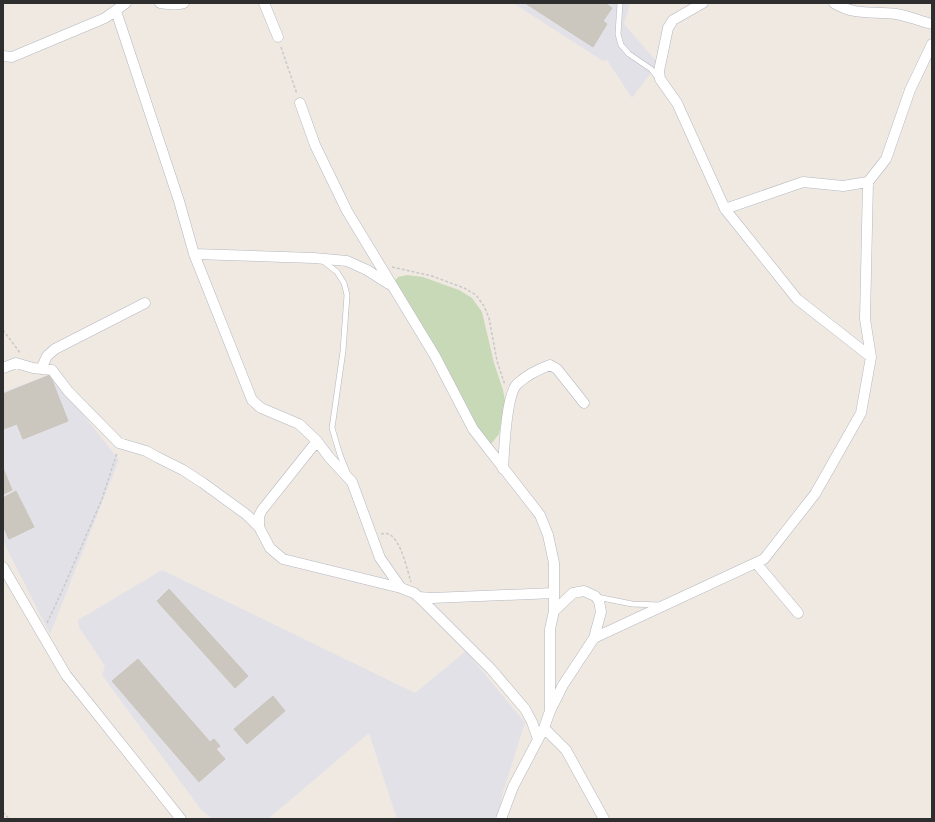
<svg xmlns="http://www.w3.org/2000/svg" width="935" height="822" font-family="Barlow,sans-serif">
  <rect width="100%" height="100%" fill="#efe9e1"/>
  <path fill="#e3e1e8" d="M 513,3 L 630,3 L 624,24 L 658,63 L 632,98 L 607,60 L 603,61 Z
    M 51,374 L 119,460 L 50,634 L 3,541 L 3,392 Z
    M 162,570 L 415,693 L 466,651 L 525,723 L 502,795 L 499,813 L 493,819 L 397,819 L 369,733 L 268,819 L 213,819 L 202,811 L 102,675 L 105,666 L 79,627 L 78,620 Z"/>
  <path fill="#c8d9b8" d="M 407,275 L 423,277 L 459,290 L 472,298 L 482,312 L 494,363 L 503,390 L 505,401 L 499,434 L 491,444 L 485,444 L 394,282 L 398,277 Z"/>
  <path fill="#cbc7bf" stroke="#cbc5ba" d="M 525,3 L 605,3 L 612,8 L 603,21 L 607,24 L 593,47 Z
    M 50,375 L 68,421 L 23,439 L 17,424 L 3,429 L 3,394 Z
    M 3,468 L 12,490 L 3,494 Z
    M 16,491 L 34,527 L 9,539 L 3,526 L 3,498 Z
    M 169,589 L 248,676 L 235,688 L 157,601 Z
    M 138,659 L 210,742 L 214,739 L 220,746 L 216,749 L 225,759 L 199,782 L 112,681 Z
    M 273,696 L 285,711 L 247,744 L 234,729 Z"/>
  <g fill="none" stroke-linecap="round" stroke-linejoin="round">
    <g stroke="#b4b7c1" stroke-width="6">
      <path id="lane" d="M 620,3 L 618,34 L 621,45 L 629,54 L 651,69 L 658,78
        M 323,261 L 337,272 L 344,283 L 347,295 L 343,351 L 332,428 L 340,455 L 347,472
        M 597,597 L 632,604 L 660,605"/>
    </g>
    <g stroke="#b4b7c1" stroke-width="11">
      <path id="street" d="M 160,3 C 168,4 176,6 184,3
        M 264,3 L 278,37
        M 703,3 L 673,20 L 668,28 L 659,71 L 660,79 L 677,103 L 725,209 L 797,299 L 871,357
        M 834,3 C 855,16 873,11 896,14 C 908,16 920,21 932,24
        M 116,11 L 179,201 L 194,254 L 252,400 L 261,408 L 299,424 L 317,441 L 329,457 L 352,482 L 380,558 L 401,588
        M 3,56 L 12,57 L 105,18 L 126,3
        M 300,103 L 315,145 L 347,211 L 435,356 L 473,429 L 540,515 L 548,535 L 554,563 L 554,611 L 550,629 L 550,711
        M 725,209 L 803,182 L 843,186 L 868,182
        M 194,254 L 314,258 L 347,261 L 367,270 L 389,284
        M 3,368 L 16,363 L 33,368 L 52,370 L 68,391 L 119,443 L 146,451 L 157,457 L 183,470 L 203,483 L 247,515 L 259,527 L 270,548 L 283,559 L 401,588 L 414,593 L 422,600 L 491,669 L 525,709 L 532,722 L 538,739
        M 41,369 L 47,356 L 55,349 L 145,303
        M 503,469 C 504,452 506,395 517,384 C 526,376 539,369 550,365 L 557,369 L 584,403
        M 259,527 L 259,516 L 262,510 L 317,441
        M 756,563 L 798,613
        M 3,567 L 66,675 L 181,819
        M 419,597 L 432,598 L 554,593
        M 594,638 L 764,559 L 815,494 L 861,413 L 871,357 L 865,319 L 868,182 L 886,159 L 910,90 L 932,44
        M 544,728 L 566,750 L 604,819
        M 501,819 L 513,787 L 544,728 L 550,711 L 563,685 L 594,638 L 601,612 L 599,601 L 595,596 L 584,591 L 573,593 L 554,611"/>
    </g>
    <path stroke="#c9c9c9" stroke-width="1.5" stroke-dasharray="3 2" stroke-linecap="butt" d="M 281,47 L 297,94
      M 392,267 L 432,276 L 464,288 L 476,295 L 484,306 L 489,318 L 497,361 L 505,385
      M 3,330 L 21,354
      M 381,534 C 385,533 389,533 393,537 C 402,546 407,569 411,582
      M 47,623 L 62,591 L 102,499 L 117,453
      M 3,812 L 9,819"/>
    <use href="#lane" stroke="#fff" stroke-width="5"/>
    <use href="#street" stroke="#fff" stroke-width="10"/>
  </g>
  <rect width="935" height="822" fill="none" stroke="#2e2e2e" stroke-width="8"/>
</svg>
